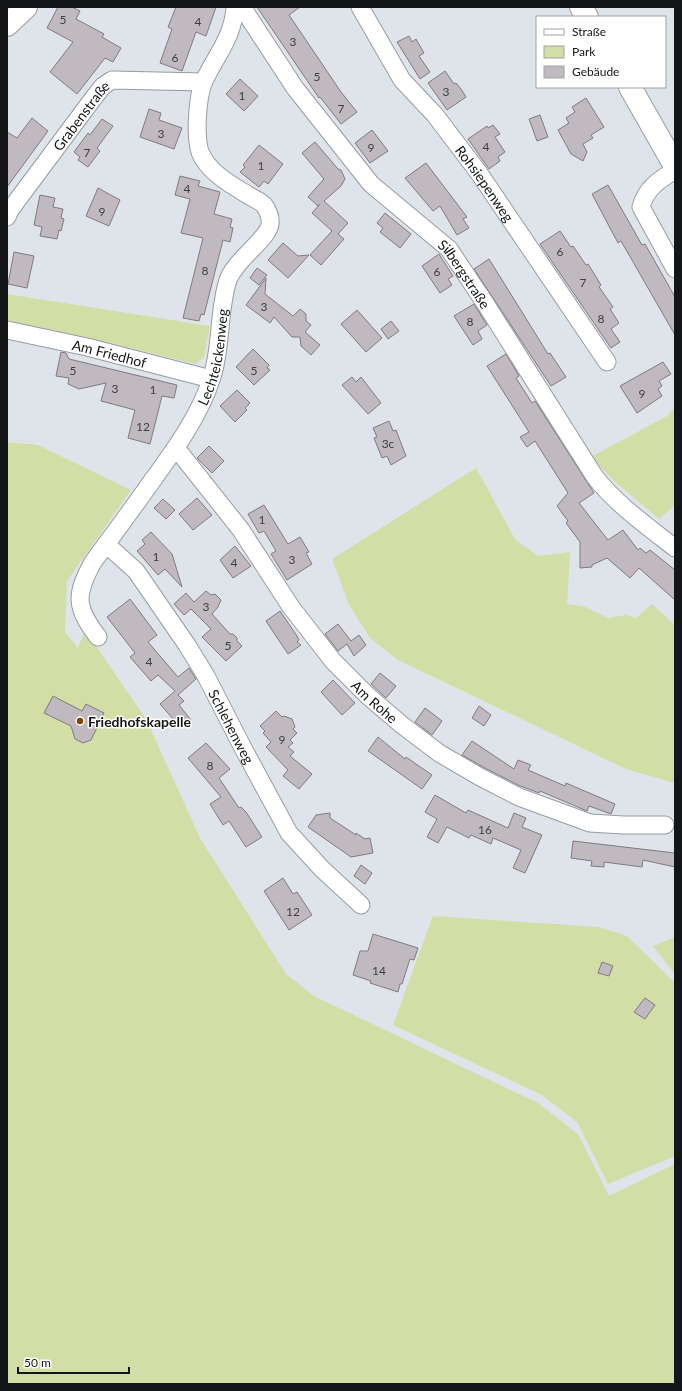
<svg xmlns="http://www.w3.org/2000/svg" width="682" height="1391" font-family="Lato,sans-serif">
  <rect width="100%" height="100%" fill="#dfe4eb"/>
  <path fill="#d2dea6" d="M 7,294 L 210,326 L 204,357 L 196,364 L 98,340 L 10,321 L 7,320 Z
    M 675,407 L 675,505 L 659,519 L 613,480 L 591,457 L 667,416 Z
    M 7,442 L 38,445 L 131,490 L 67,581 L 65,632 L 78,648 L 85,630 L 146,719 L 200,838 L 286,974 L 314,996 L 538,1103 L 578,1134 L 609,1196 L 675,1164 L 675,1384 L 7,1384 Z
    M 476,468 L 515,539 L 538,556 L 570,552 L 567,604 L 583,606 L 608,618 L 626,615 L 636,618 L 652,604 L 675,625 L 675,783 L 626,769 L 398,660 L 370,638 L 349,605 L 332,559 Z
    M 433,916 L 599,927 L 627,936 L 675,983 L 675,1156 L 608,1184 L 577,1122 L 542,1095 L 393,1025 Z
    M 675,937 L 675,974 L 653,946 Z"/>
  <path fill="#c0bac0" stroke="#807a7f" d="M 58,7 L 72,7 L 80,11 L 76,19 L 104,34 L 102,37 L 121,48 L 113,62 L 105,58 L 77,94 L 50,72 L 73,42 L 47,28 Z
    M 176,7 L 216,7 L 206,36 L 196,32 L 182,71 L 160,63 L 172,29 L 168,27 Z
    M 257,7 L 300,7 L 289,15 L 341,92 L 357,112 L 341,124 L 320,97 L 319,98 Z
    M 409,36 L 412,42 L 416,39 L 424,53 L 419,56 L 430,72 L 420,79 L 397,42 Z
    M 445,71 L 454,84 L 456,83 L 461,89 L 466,97 L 447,110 L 428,83 Z
    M 240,79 L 258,96 L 244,111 L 226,94 Z
    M 586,98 L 604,127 L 591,135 L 593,138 L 583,144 L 587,152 L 583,161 L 571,154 L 558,130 L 569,123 L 566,118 L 575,112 L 572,107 Z
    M 149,109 L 161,113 L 159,120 L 182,128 L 174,149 L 140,137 Z
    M 540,115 L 548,137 L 537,141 L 529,119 Z
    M 32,118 L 48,131 L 7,187 L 7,132 L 17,138 Z
    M 102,119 L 113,126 L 97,148 L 100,151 L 88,167 L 78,160 L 80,157 L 74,152 L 88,133 L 90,135 Z
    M 493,125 L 500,134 L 495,137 L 505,152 L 498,157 L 500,161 L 489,169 L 468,139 L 487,126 L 488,128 Z
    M 372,130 L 388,151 L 370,163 L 355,143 Z
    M 315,142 L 338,169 L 341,170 L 345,179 L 341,186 L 324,201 L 348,223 L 338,234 L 344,239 L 321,265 L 310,255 L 332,231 L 312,213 L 320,204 L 318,206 L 308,197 L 324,179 L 302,153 Z
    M 259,145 L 283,164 L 268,184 L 264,181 L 259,187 L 240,172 L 245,167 L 243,165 Z
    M 426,163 L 467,217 L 463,219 L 469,228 L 457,235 L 440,206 L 433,211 L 405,178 Z
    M 180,176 L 200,181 L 198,186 L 220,192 L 214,214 L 232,219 L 230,227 L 233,228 L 230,242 L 223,240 L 204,315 L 201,314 L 199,321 L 183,318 L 203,238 L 181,233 L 190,199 L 175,195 Z
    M 608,185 L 642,245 L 645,244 L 675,297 L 675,335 L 621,241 L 618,243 L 592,194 Z
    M 98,188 L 120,200 L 109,226 L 86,216 Z
    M 40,195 L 55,198 L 53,207 L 63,209 L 61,218 L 64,219 L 61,231 L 59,230 L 57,239 L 40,236 L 42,227 L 34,225 Z
    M 385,213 L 411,234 L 400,248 L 380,232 L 383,228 L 377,223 Z
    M 560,231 L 571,247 L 573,246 L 586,265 L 588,264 L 601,285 L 599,287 L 613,307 L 610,309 L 619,323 L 611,329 L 620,342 L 611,348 L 540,244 Z
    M 283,243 L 298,256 L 309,255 L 288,278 L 268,260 Z
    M 14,252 L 34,256 L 27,288 L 8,284 Z
    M 439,254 L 453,276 L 448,279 L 452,285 L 440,293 L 422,266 Z
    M 489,259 L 548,354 L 550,353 L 566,377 L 551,386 L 474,269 Z
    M 257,268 L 267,275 L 259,285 L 250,278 Z
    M 266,278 L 265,294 L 293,316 L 300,309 L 306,314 L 306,321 L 311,325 L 305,332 L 320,345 L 311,355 L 301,346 L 300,337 L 292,337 L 274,317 L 270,323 L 246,305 Z
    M 474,304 L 487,325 L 478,331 L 482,339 L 473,345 L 454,316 Z
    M 357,310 L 382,338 L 366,352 L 341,324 Z
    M 391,321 L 399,331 L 388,339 L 381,329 Z
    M 253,349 L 269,365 L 267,368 L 270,370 L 254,385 L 236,367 Z
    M 61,352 L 66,353 L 69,359 L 177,385 L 174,398 L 162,396 L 150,444 L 128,438 L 135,410 L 101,401 L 106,383 L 79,389 L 68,384 L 69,378 L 56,376 Z
    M 506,354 L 519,376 L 516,378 L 532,403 L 535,401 L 594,493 L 579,503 L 608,540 L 623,530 L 638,550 L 640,548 L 646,553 L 650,550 L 675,570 L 675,600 L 639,568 L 630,578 L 607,558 L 592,565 L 592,567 L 580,568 L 580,542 L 566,523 L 568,521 L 557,506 L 568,493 L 535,441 L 527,447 L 520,437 L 529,432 L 487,366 Z
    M 663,362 L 671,374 L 659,381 L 662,386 L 658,389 L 662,396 L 637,413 L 620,386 Z
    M 352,377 L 356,382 L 361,377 L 381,403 L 368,414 L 342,385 Z
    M 237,390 L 250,403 L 245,408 L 247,410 L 235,422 L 220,406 Z
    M 389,421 L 393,431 L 396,430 L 406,456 L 391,465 L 387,456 L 382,458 L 374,438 L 377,437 L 373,428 Z
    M 209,446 L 224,461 L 212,473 L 197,458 Z
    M 197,498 L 212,515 L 193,530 L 179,514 Z
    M 163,499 L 175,510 L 166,519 L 154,508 Z
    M 264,505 L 288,544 L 300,537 L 309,552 L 306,553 L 312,564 L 287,580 L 271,554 L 276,551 L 264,531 L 259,533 L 248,514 Z
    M 151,532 L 172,554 L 182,587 L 165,569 L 158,575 L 137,551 L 145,544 L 142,540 Z
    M 235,546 L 251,566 L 233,578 L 220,560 Z
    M 206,591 L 211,595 L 215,594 L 221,600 L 218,607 L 212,614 L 230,634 L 233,634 L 237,638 L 237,641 L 242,646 L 226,661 L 202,637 L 211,629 L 191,609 L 184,615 L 174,604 L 186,593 L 194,602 Z
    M 130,599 L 157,635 L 148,642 L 178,677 L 189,668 L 196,679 L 178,695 L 184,701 L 179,705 L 191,720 L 181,728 L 160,704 L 175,691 L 158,675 L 151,681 L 130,657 L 135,653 L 107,617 Z
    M 280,611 L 297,636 L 299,640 L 297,642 L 301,645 L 288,654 L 266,621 Z
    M 338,624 L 351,641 L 359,635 L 366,645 L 354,656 L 347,644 L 338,651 L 325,634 Z
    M 380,673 L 396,686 L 386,698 L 371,684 Z
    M 333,680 L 355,703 L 342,715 L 321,692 Z
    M 53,696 L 82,711 L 86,704 L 104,713 L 91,740 L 83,743 L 75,739 L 71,726 L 44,713 Z
    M 479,706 L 491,715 L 484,726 L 472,718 Z
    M 425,708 L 442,721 L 432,735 L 415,722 Z
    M 276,711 L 282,717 L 284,716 L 292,719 L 295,727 L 293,729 L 297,733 L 290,740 L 293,743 L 288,747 L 294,752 L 290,756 L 312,774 L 299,789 L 283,776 L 288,770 L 266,747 L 271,742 L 263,733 L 265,731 L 260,726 Z
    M 378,737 L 405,759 L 406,757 L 432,775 L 422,789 L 368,751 Z
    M 472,741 L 514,769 L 518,760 L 531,765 L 528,770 L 565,786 L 566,783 L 615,804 L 611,814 L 589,806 L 587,811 L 540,791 L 539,793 L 518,785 L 485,768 L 462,755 Z
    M 206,743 L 230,769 L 219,778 L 239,808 L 241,807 L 246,812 L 262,837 L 246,847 L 229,821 L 223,825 L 210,804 L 221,797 L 188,758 Z
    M 435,795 L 466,813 L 468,810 L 508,828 L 514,813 L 526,818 L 522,827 L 542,835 L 525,873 L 513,868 L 521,850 L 493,838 L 491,844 L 471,835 L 469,838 L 447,827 L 438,843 L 427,837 L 437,819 L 425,812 Z
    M 330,813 L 330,818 L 356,835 L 356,833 L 365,839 L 370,838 L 373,853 L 351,857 L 308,827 L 316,815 Z
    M 573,841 L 675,853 L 675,867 L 643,860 L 642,867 L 604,862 L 604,867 L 591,866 L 592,861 L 571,858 Z
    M 361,865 L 372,873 L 365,884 L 354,876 Z
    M 283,878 L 293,894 L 297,892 L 312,915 L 289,930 L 264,891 Z
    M 373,934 L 418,948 L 414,960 L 410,959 L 402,984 L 400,984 L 398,992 L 370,983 L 371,981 L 353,975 L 360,951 L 368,951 Z
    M 602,962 L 613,966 L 609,976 L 598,973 Z
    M 645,998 L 655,1005 L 645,1019 L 634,1012 Z"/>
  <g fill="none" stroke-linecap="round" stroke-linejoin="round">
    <g stroke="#979ca2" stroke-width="19">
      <g id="street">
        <path id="s1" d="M 242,7 L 295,88 L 371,184 L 449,249 L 485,303 L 595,477 C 617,505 647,526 675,548"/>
        <path id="s2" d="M 360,7 L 402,80 L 435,115 L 479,173 L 607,362"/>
        <path d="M 675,170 C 659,180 646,188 641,207 L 675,269"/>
        <path id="s3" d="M 7,217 L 10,210 L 95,96 L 103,86 L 112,80 L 203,82"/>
        <path id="s4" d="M 7,330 L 87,347 L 211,379"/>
        <path id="s5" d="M 176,448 L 241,530 L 291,607 L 333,661 L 368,696 L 402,725 L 439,753 L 480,777 L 519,797 L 590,823 L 623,825 L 665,825"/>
        <path id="s6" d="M 106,544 L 136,571 L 187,645 L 206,676 L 243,748 L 289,833 L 322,869 L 361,905"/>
        <path id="s7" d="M 98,637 C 75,607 75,595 93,562 C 113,535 133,508 152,481 C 176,448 200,415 212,377 C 222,345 218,311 228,280 C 235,260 269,238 270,224 C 271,218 268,210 264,205 C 260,201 253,198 248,195 C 230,184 208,172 200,152 C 195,136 197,97 204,81 C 216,55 233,38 235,7"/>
      </g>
    </g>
    <g stroke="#979ca2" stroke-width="24">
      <path id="secondary" d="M 7,25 L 26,7"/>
    </g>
    <g stroke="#979ca2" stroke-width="24">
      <path id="primary" d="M 581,7 L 587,17
        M 630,87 L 675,166"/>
    </g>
    <use href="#street" stroke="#fff" stroke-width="17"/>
    <use href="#secondary" stroke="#fff" stroke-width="22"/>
    <use href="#primary" stroke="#fff" stroke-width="22"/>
  </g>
  <circle fill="#824402" stroke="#fff" stroke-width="1.5" cx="80" cy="721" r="4"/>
  <g text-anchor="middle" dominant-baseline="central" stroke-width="3" stroke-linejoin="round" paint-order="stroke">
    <g font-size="12" fill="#3e3e41">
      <text x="63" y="19">5</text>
      <text x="198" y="21">4</text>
      <text x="293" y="41">3</text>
      <text x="175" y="57">6</text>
      <text x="317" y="76">5</text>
      <text x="446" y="91">3</text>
      <text x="242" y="95">1</text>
      <text x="341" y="108">7</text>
      <text x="161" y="133">3</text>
      <text x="486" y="146">4</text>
      <text x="371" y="147">9</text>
      <text x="87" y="152">7</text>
      <text x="261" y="165">1</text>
      <text x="187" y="188">4</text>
      <text x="102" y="211">9</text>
      <text x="560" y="251">6</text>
      <text x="205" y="270">8</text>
      <text x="437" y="271">6</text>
      <text x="583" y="282">7</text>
      <text x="264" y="306">3</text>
      <text x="601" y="318">8</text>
      <text x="470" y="321">8</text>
      <text x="73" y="370">5</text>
      <text x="254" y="370">5</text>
      <text x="115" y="388">3</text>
      <text x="153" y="389">1</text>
      <text x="642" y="393">9</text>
      <text x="143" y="426">12</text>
      <text x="388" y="443">3c</text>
      <text x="262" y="519">1</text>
      <text x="156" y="556">1</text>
      <text x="292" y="559">3</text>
      <text x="234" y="562">4</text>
      <text x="206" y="606">3</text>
      <text x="228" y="645">5</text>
      <text x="149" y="661">4</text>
      <text x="282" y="739">9</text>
      <text x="210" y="765">8</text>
      <text x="485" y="829">16</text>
      <text x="293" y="911">12</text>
      <text x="379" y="970">14</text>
    </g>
    <g font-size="14" fill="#131517" stroke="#fff">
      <text stroke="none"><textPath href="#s3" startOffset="126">Grabenstraße</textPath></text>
      <text stroke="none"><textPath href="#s2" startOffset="217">Rohsiepenweg</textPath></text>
      <text stroke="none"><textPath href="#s1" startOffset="350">Silbergstraße</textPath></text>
      <text stroke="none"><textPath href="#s4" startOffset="105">Am Friedhof</textPath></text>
      <text stroke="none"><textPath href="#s7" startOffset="323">Lechteickenweg</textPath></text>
      <text stroke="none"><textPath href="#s5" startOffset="323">Am Rohe</textPath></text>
      <text stroke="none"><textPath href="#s6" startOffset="223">Schlehenweg</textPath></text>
    </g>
    <g font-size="14" font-weight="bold" fill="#131517" stroke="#fff" text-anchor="start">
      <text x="88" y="721">Friedhofskapelle</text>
    </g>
  </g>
  <rect width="682" height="1391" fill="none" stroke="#131517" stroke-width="16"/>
  <rect x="536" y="16" width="130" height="72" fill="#ffffff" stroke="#a1a1a2"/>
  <rect x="544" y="29" width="20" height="6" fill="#ffffff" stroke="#a1a1a2"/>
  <text x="572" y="36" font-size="12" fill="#131517">Straße</text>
  <rect x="544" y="46" width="20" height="12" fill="#d2dea6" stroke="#a1a1a2"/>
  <text x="572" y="56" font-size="12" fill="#131517">Park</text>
  <rect x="544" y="66" width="20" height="12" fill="#c0bac0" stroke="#a1a1a2"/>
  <text x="572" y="76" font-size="12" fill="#131517">Gebäude</text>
  <path d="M18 1367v6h111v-6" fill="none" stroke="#131517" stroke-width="2"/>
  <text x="24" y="1367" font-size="12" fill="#131517" stroke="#ffffff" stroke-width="3" paint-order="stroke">50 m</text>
</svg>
